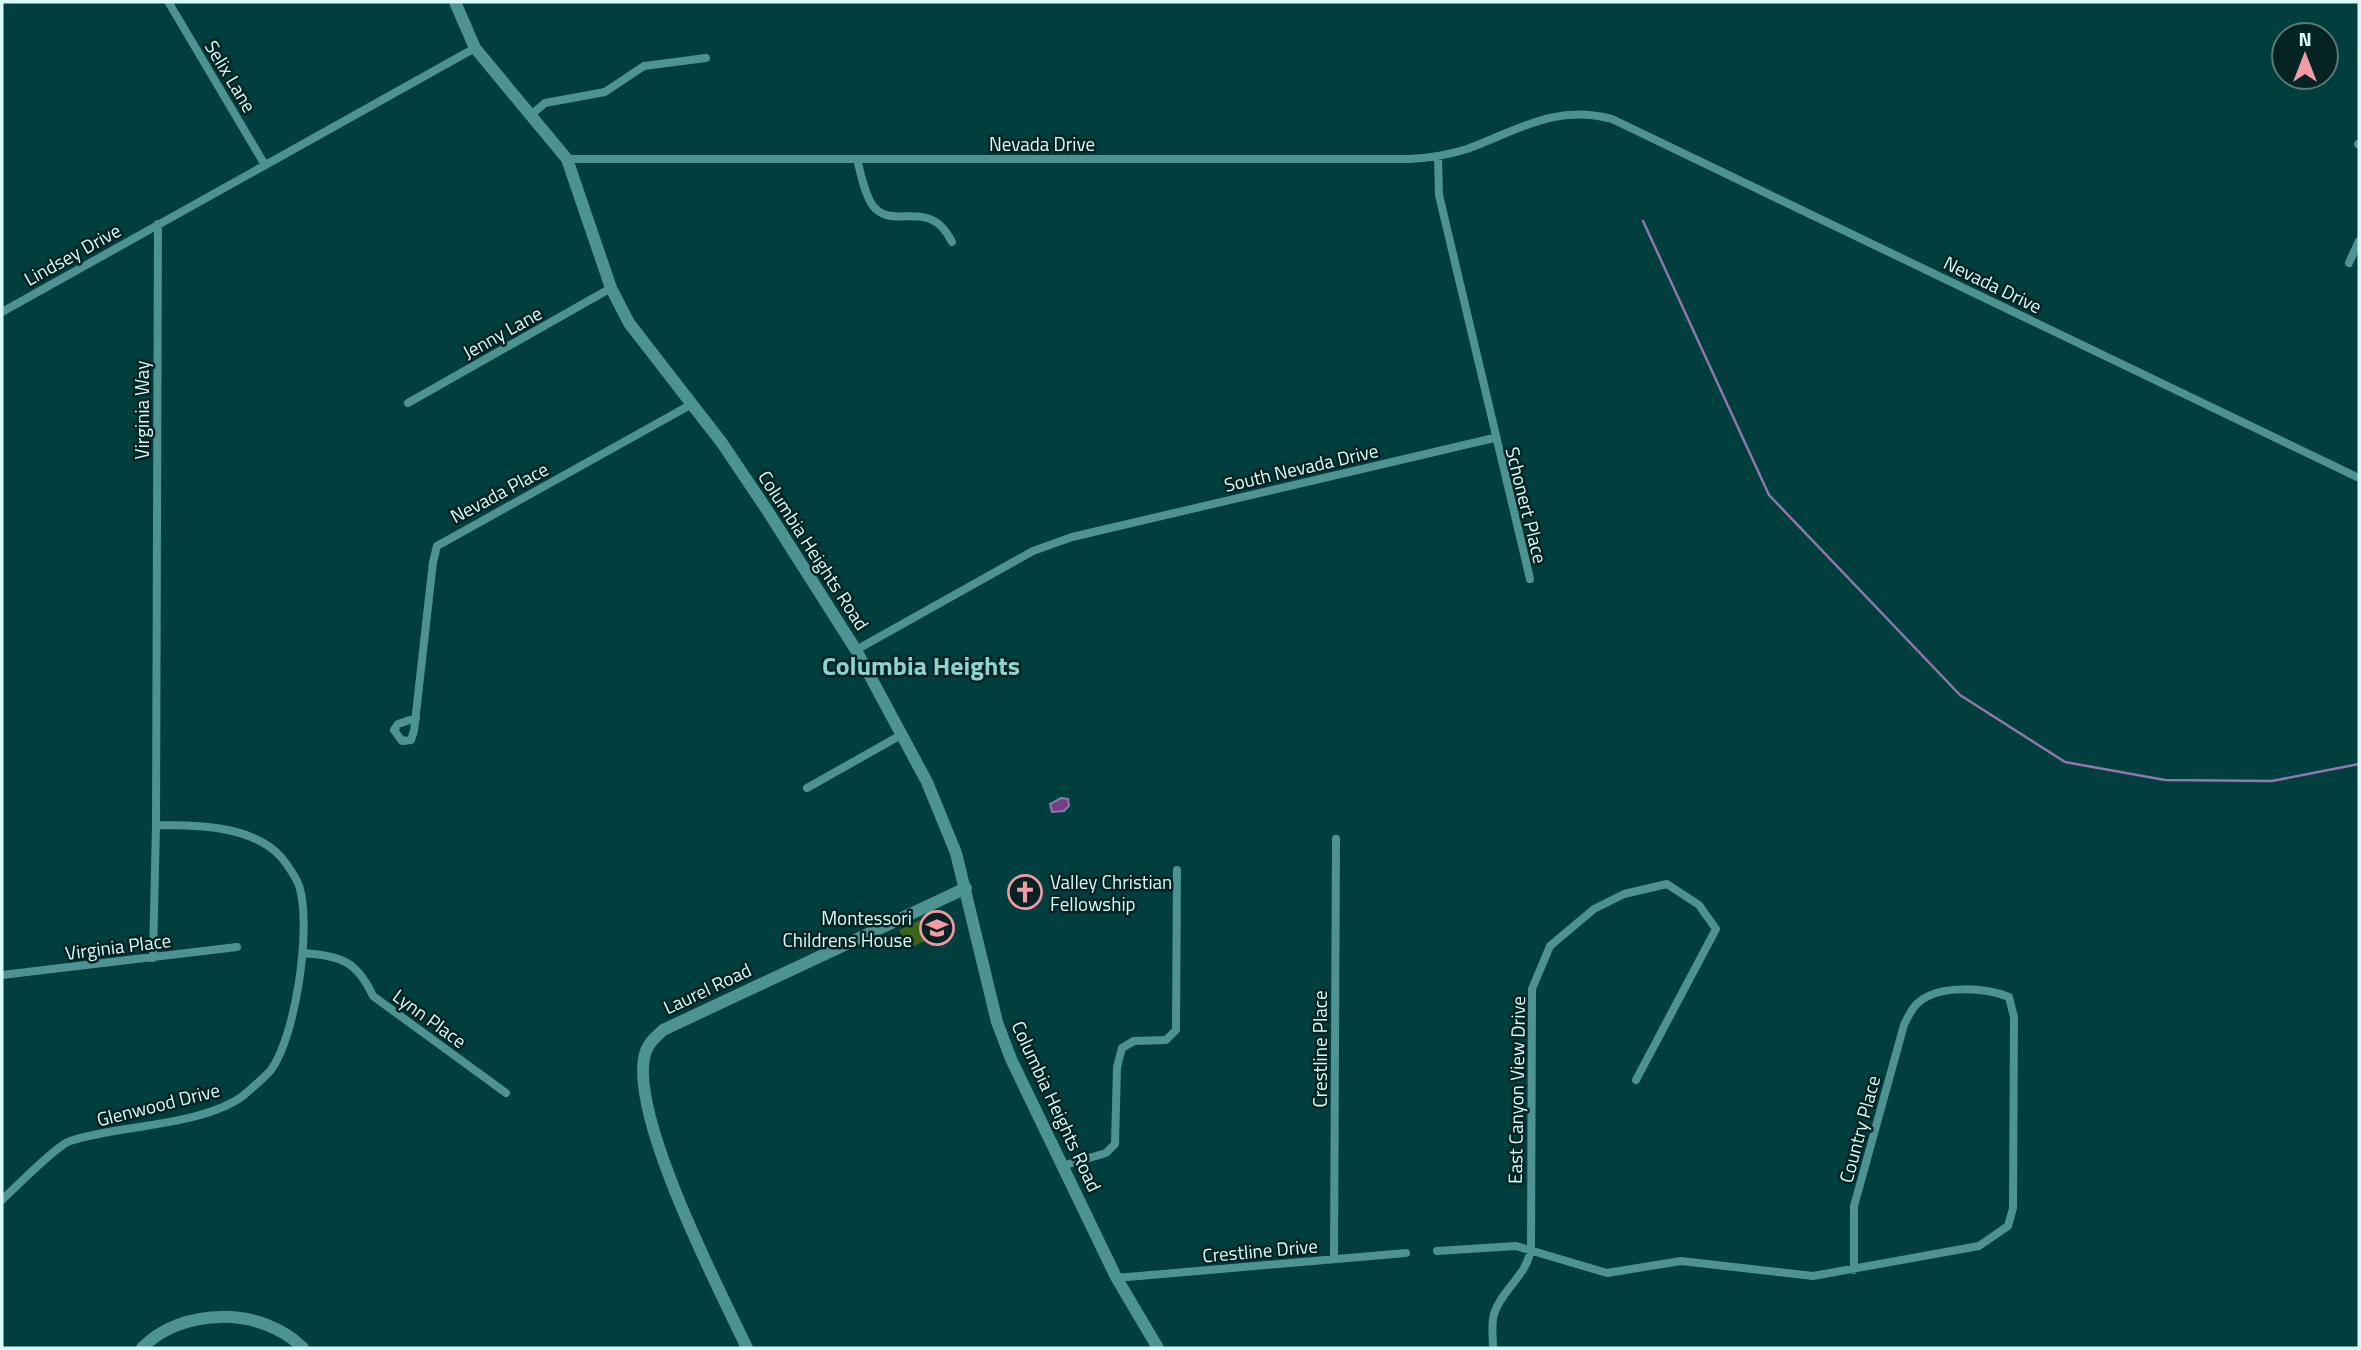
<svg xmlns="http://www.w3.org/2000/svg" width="2361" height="1350" font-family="'Titillium Web',sans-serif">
  <rect width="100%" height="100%" fill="#003f3e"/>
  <path fill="#3e6418" d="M 920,920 L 929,939 L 907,949 L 899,930 Z"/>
  <path fill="#704089" stroke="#8f78ab" stroke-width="2" d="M 1061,798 L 1068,799 L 1069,806 L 1064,811 L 1052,812 L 1050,804 Z"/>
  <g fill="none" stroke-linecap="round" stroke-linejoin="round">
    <path stroke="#8f78ab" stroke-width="2.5" d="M 1643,221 L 1769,495 L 1960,695 L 2065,762 L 2165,780 L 2272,781 L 2359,764"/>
    <path stroke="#4d9391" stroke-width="8" d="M 169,3 L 265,165
      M 532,114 L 545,103 L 605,92 L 644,66 L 706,58
      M 2358,144 L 2359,145
      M 1438,157 L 1439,195 L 1530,579
      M 567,159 L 1409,159 C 1429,158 1448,155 1467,149 C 1519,130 1554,104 1612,119 L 2359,478
      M 857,159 C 861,174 864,193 873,206 C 894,232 929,195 952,242
      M 2349,263 L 2359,241
      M 2,312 L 475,48
      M 408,403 L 611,288
      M 856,650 L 1033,551 L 1072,537 L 1494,438
      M 416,718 L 398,724 L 394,730 L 402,741 L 411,740 L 414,731 L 433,562 L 437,546 L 692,404
      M 807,788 L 901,735
      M 304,953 C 341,956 357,961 373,996 L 506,1093
      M 153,958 L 156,825 L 158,224
      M 2,975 L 237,947
      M 1062,1166 L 1106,1153 L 1115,1144 L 1117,1067 L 1122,1048 L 1134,1041 L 1166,1040 L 1176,1030 L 1177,870
      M 2,1200 C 16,1187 56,1146 70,1141 C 117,1125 204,1126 244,1095 C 252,1088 264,1078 271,1070 C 296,1035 311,930 300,889 C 298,880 287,864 281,857 C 252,825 196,825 156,825
      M 1437,1251 L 1516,1246 L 1607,1273 L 1681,1261 L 1813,1276 L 1979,1246 L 2008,1226 L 2013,1208 L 2014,1017 L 2009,997 C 1986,988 1940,984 1919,1002 C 1912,1007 1908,1017 1904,1025 L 1854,1206 L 1854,1270
      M 1334,1259 L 1336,839
      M 1116,1278 L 1406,1253
      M 1493,1348 C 1493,1337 1491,1324 1494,1314 C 1502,1289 1526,1277 1531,1249 L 1532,989 L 1550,946 L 1594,909 L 1624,894 L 1667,884 L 1699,905 L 1716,929 L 1636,1080"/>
    <path stroke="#4d9391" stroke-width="12" d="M 455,2 L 475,48 L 567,159 L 611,288 L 629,323 L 722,443 L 767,510 L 856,650 L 927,782 L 956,853 L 997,1022 L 1011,1059 L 1116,1277 L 1158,1348
      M 142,1348 C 181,1307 262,1306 303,1348
      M 747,1348 C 720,1291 625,1108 646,1051 C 649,1042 656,1037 663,1030 L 966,888"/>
  </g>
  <defs>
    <g id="church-ring" transform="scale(1.75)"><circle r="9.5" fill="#042322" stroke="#f49aa4" stroke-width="1.5"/><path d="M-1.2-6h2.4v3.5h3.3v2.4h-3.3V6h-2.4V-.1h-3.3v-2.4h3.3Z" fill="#f49aa4"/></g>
    <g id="school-ring" transform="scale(1.75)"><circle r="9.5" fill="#042322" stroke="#f49aa4" stroke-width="1.5"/><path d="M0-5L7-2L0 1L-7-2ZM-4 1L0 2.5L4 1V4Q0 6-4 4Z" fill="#f49aa4"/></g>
  </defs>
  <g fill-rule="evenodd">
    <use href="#church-ring" x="1025" y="892"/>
    <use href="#school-ring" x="937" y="928"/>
  </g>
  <g text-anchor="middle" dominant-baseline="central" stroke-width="5" stroke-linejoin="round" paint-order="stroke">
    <g font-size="19" fill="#d8fbf9" stroke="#042322">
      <text transform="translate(231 76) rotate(59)">Selix Lane</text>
      <text x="1042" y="143">Nevada Drive</text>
      <text transform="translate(72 254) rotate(-29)">Lindsey Drive</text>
      <text transform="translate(1993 284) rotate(26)">Nevada Drive</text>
      <text transform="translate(502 332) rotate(-29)">Jenny Lane</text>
      <text transform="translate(141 410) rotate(-90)">Virginia Way</text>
      <text transform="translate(1301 467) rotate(-13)">South Nevada Drive</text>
      <text transform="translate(499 492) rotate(-28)">Nevada Place</text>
      <text transform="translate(1527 505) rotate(76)">Schonert Place</text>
      <text transform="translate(814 550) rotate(57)">Columbia Heights Road</text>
      <text transform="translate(118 946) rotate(-7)">Virginia Place</text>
      <text transform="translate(707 988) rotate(-25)">Laurel Road</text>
      <text transform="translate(430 1018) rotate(36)">Lynn Place</text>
      <text transform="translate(1319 1049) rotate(-90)">Crestline Place</text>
      <text transform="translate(1516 1090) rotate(-89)">East Canyon View Drive</text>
      <text transform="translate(158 1104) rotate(-14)">Glenwood Drive</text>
      <text transform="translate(1057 1106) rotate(65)">Columbia Heights Road</text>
      <text transform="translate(1859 1129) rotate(-75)">Country Place</text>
      <text transform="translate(1260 1250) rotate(-5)">Crestline Drive</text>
    </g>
    <g font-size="19" fill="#d8fbf9" stroke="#042322" text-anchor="start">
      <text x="1050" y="881">Valley Christian<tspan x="1050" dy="22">Fellowship</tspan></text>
      <text x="912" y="917" text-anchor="end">Montessori<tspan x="912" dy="22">Childrens House</tspan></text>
    </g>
    <g font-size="26" font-weight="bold" fill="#8cd3d0" stroke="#042322">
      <text x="921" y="665">Columbia Heights</text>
    </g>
  </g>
  <rect width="2361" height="1350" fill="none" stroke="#d8fbf9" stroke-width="7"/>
  <g transform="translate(2305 56)"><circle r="33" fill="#042322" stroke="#597978" stroke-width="2"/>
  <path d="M0-5L12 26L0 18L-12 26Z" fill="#f49aa4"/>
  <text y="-10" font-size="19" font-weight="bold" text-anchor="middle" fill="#d8fbf9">N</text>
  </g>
</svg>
